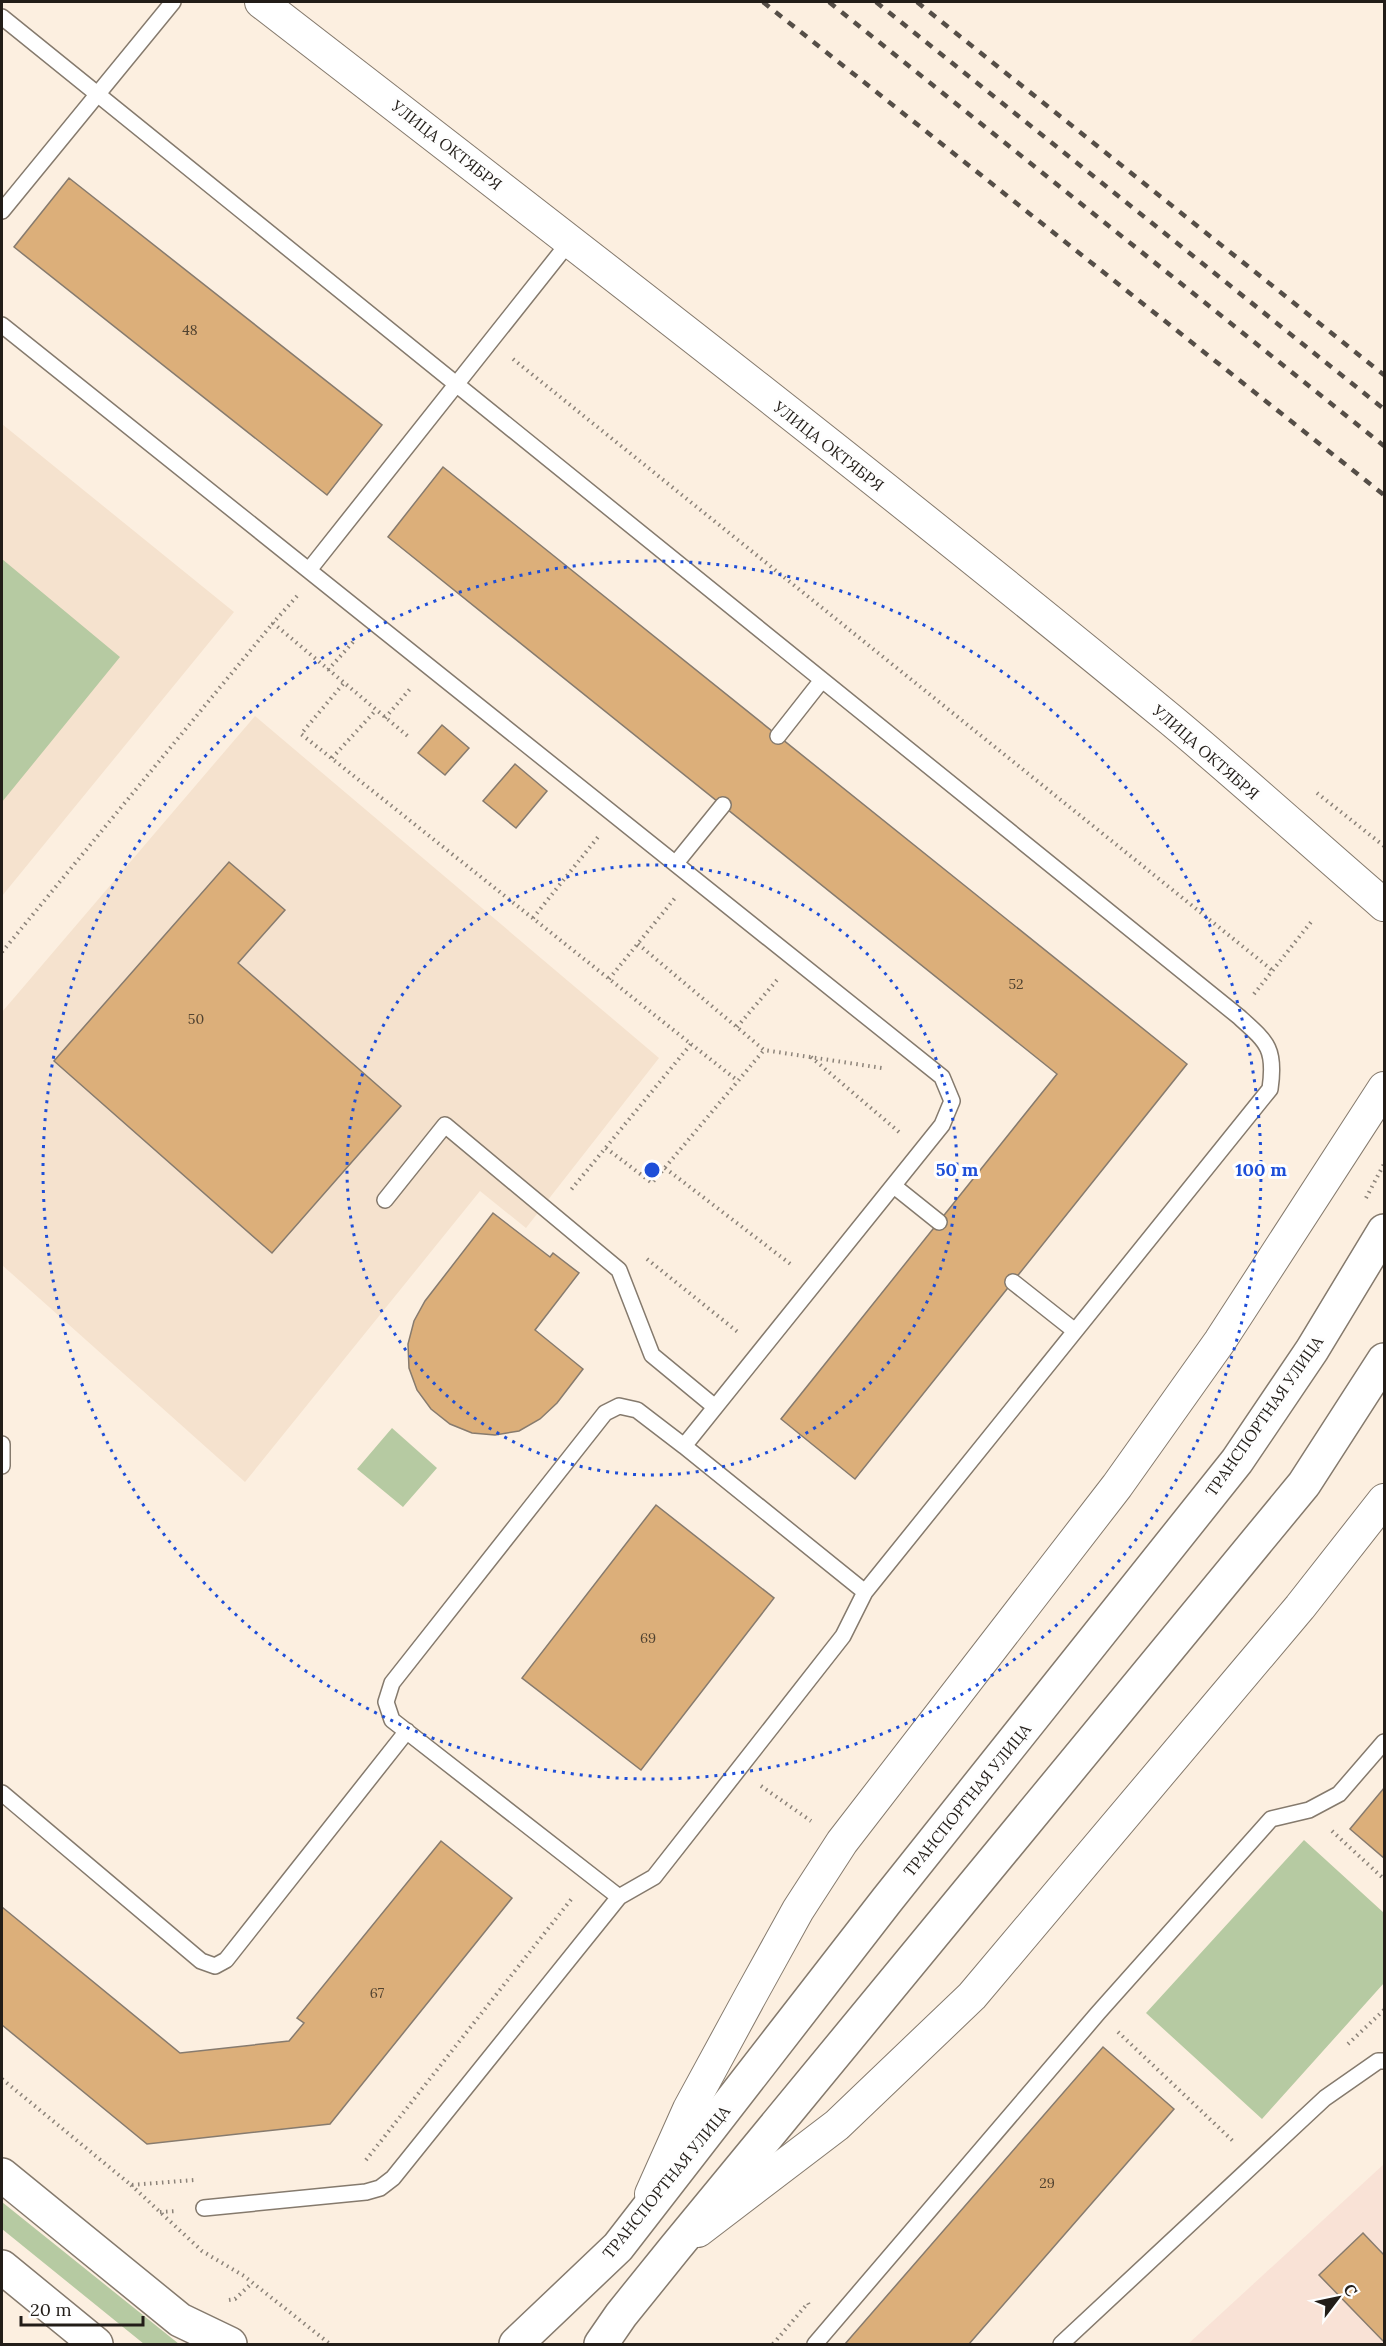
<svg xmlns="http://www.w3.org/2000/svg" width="1386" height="2346" font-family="Lora,serif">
  <rect width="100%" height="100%" fill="#fcefe0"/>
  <path fill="#f9e2d6" d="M 1384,2164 L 1384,2344 L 1188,2344 Z"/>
  <path fill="#f5e2ce" d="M 2,424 L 234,612 L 2,896 Z
    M 255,716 L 659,1058 L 526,1228 L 480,1191 L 245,1482 L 2,1265 L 2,1012 Z"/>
  <path fill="#b6caa2" d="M 2,559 L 120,657 L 2,802 Z
    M 392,1428 L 437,1468 L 403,1507 L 357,1469 Z
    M 1304,1840 L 1384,1913 L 1384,1983 L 1262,2119 L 1146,2013 Z
    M 2,2202 L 179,2344 L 144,2344 L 2,2229 Z"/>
  <path fill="#dcaf7a" stroke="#877b6e" stroke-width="1.5" d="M 69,178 L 382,425 L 327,495 L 14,247 Z
    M 443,467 L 1187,1064 L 855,1479 L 781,1419 L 1057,1074 L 388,537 Z
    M 442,725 L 469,748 L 445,775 L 418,753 Z
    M 515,764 L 547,791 L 516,828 L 483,801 Z
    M 229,862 L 285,910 L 238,963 L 401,1106 L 272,1253 L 54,1061 Z
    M 493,1213 L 550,1257 L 553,1253 L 579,1273 L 535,1330 L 583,1369 L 557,1403 L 540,1419 L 519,1431 L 495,1435 L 472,1433 L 450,1424 L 431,1409 L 417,1390 L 409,1368 L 408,1344 L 414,1321 L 425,1301 Z
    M 656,1505 L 774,1598 L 641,1770 L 522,1678 Z
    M 1384,1788 L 1384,1858 L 1350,1829 Z
    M 441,1841 L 512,1898 L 330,2124 L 147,2144 L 2,2025 L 2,1907 L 180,2053 L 289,2041 L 304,2023 L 297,2018 Z
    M 1103,2047 L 1174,2109 L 969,2344 L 845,2344 Z
    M 1363,2233 L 1384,2255 L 1384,2342 L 1319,2275 Z"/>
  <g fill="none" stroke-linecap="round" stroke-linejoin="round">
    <g stroke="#857a6d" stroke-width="18">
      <path id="service" d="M 2,17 L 1238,1016 C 1267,1042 1276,1048 1270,1089 L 865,1592 L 843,1636 L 654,1877 L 619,1897 L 393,2178 L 380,2188 L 366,2192 L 204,2208
        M 2,211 L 173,2
        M 2,325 L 942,1077 L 952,1101 L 942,1125 L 684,1446 L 865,1592
        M 309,570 L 570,241
        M 778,736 L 822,680
        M 676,863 L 723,805
        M 894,1186 L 939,1222
        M 385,1200 L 445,1125 L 619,1270 L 652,1355 L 715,1407
        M 1013,1282 L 1075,1331
        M 2,1444 L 2,1466
        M 2,1793 L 201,1961 L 215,1966 L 226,1960 L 407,1731
        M 619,1897 L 392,1720 L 386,1702 L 392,1683 L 605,1413 L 619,1406 L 637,1410 L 684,1446
        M 815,2344 L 1098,2013 L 1271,1819 L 1309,1810 L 1339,1794 L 1384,1742
        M 1061,2344 L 1325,2098 L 1378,2061 L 1384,2061"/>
    </g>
    <g stroke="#857a6d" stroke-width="34">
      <path id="minor" d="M 261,2 C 566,238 873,474 1171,720 C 1243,780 1313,844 1384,905
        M 651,2194 L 689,2109 L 751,1995 L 798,1910 L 842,1842 L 1117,1486 L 1220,1341 L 1384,1088
        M 698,2231 L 837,2125 L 972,1996 L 1300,1607 L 1384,1500"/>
    </g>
    <g stroke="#857a6d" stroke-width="36">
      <path id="tertiary" d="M 2,2175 L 180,2320 L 230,2344
        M 2,2267 L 96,2344
        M 516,2344 L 618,2247 L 887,1900 L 1237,1461 L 1312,1350 L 1384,1231
        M 601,2344 L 621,2315 L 675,2248 L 1304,1484 L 1384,1360"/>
    </g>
    <path stroke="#8c8379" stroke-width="4" stroke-dasharray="1.5 4.5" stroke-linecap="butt" d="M 513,359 L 1272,970
      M 297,596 L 273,623 L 410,738
      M 328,670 L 353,642
      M 343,684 L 301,734 L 691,1044 L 570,1191
      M 385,718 L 410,689
      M 332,758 L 376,710
      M 1317,793 L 1384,846
      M 533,918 L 598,837
      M 638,944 L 764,1050 L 882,1068
      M 2,952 L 273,623
      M 609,979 L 675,898
      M 1254,994 L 1311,922
      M 737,1027 L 777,980
      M 691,1044 L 738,1081
      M 811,1057 L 899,1132
      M 606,1148 L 652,1183 L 764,1050
      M 665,1168 L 793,1266
      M 1366,1198 L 1384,1164
      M 647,1259 L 739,1333
      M 761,1786 L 811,1821
      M 1332,1831 L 1384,1879
      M 1118,2032 L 1235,2143
      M 1348,2044 L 1384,2010
      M 2,2079 L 131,2185 L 194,2180
      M 366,2160 L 573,1897
      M 131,2185 L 202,2251 L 244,2276 L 330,2344
      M 160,2212 L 176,2211
      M 229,2300 L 235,2299 L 252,2283
      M 773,2344 L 808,2303 L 809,2305"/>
    <use href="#service" stroke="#fff" stroke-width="15"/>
    <use href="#minor" stroke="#fff" stroke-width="32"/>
    <use href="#tertiary" stroke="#fff" stroke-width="33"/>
    <path stroke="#554e47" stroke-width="4.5" stroke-dasharray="8 8" stroke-linecap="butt" d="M 763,2 L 1384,495
      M 829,2 L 1384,446
      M 876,2 L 1384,409
      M 917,2 L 1384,375"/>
  </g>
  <g fill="none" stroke="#1d4ed8" stroke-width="3" stroke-dasharray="3 6">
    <circle cx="652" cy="1170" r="305"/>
    <circle cx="652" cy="1170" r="609"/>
  </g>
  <g text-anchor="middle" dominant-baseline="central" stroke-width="6" stroke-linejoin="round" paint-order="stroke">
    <g font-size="14" fill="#504230">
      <text x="190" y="330">48</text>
      <text x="1016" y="984">52</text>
      <text x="196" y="1019">50</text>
      <text x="648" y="1638">69</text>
      <text x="377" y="1993">67</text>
      <text x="1047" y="2183">29</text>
    </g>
    <g font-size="16" fill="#221d18" stroke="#fefefe">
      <text transform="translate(447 145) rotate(38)">УЛИЦА ОКТЯБРЯ</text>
      <text transform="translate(829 446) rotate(38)">УЛИЦА ОКТЯБРЯ</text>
      <text transform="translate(1206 752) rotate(41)">УЛИЦА ОКТЯБРЯ</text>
      <text transform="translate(1264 1416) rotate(-55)">ТРАНСПОРТНАЯ УЛИЦА</text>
      <text transform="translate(967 1800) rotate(-51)">ТРАНСПОРТНАЯ УЛИЦА</text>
      <text transform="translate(666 2182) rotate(-51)">ТРАНСПОРТНАЯ УЛИЦА</text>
    </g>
  </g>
  <circle cx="652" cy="1170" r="9" fill="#1d4ed8" stroke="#fefefe" stroke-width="3"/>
  <g font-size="18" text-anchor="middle" font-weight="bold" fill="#1d4ed8" stroke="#fefefe" stroke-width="6" stroke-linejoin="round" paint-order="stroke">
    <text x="957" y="1176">50 m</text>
    <text x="1261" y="1176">100 m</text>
  </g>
  <rect width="1386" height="2346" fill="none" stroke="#221d18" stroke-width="6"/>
  <g transform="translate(1338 2298) rotate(58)" stroke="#fefefe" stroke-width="4.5" paint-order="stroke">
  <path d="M0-4.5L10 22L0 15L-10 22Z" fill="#221d18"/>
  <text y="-9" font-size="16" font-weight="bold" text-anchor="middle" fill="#221d18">С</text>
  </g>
  <path d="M21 2316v9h122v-9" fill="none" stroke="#221d18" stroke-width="3"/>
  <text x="30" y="2316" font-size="18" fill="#221d18" stroke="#fefefe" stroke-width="4.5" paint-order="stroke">20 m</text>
</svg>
